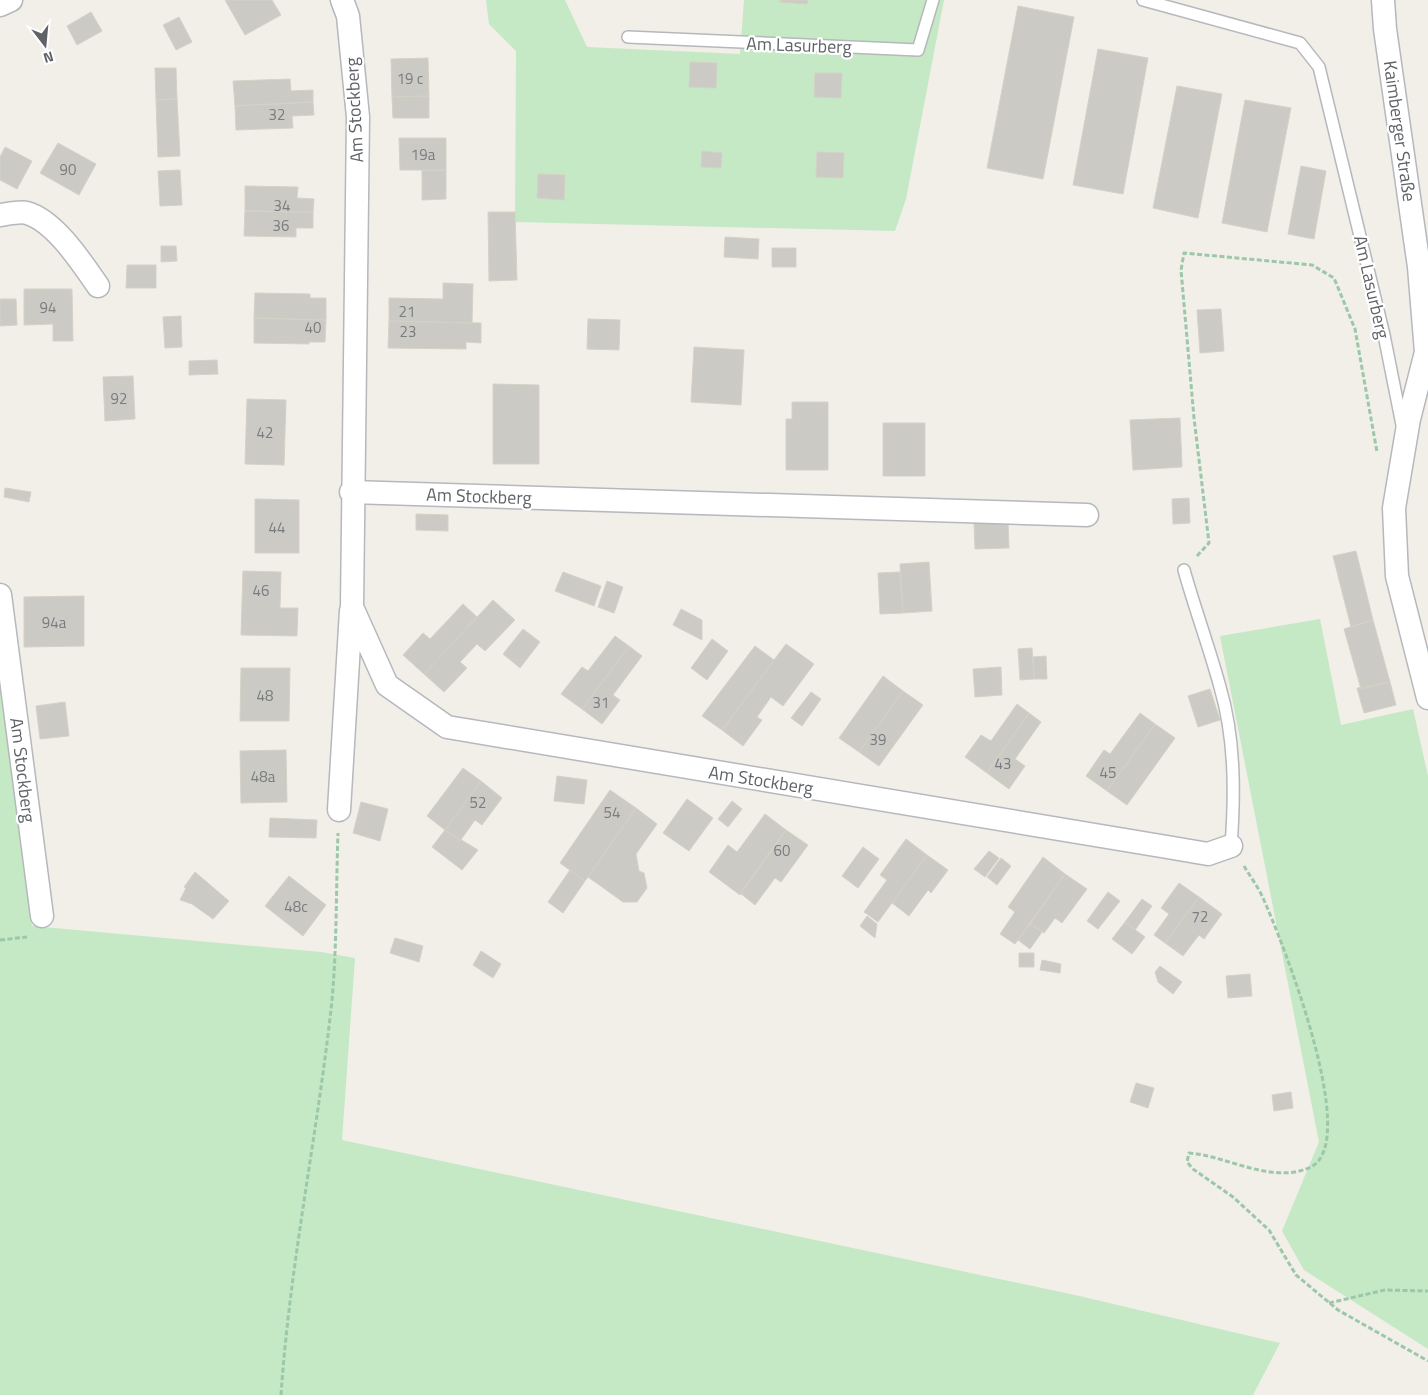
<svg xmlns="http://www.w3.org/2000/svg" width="1428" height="1395" font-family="'Titillium Web',sans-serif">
  <rect width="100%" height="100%" fill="#f1efe8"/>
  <path fill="#c5e8c5" d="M 486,0 L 565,0 L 587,47 L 740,54 L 744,0 L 944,0 L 906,199 L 895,231 L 515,222 L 516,51 L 489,24 Z
    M 1320,619 L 1341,725 L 1413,709 L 1428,776 L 1428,1349 L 1304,1270 L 1282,1231 L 1319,1142 L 1220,636 Z
    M 0,677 L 32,926 L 321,952 L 355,958 L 342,1140 L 1075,1295 L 1280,1343 L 1253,1395 L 0,1395 Z"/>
  <path fill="#cccac5" stroke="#d6d1c6" d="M 225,0 L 272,0 L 281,15 L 245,35 Z
    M 780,0 L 808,0 L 807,4 L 780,2 Z
    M 1018,6 L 1074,17 L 1043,179 L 987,168 Z
    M 91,12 L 102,31 L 77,45 L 67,26 Z
    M 179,17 L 192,42 L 176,50 L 163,25 Z
    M 1098,49 L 1148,58 L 1123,194 L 1073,185 Z
    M 428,58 L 429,96 L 392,97 L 391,59 Z
    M 690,62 L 717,63 L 716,88 L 689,87 Z
    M 155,68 L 176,68 L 177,99 L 156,100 Z
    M 815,73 L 842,73 L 841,98 L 814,97 Z
    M 290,79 L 291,91 L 313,90 L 313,102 L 235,106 L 233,81 Z
    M 1177,86 L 1222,94 L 1198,218 L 1153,208 Z
    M 429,96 L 429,118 L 393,118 L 392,97 Z
    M 177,99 L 180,156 L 158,157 L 156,100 Z
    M 1245,100 L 1291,108 L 1267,232 L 1222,223 Z
    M 313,102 L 314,115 L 292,116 L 293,128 L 236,130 L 235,106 Z
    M 399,138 L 446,138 L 446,170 L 400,170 Z
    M 58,143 L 96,164 L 79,195 L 40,173 Z
    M 5,147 L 32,161 L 17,189 L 0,180 L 0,157 Z
    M 702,151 L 722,153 L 721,168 L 701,167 Z
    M 817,152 L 844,153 L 843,178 L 816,177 Z
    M 1301,166 L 1326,171 L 1314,239 L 1288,234 Z
    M 180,170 L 182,205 L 160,206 L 158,171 Z
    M 422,170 L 446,170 L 446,199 L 422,200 Z
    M 538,174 L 565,175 L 564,200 L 537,198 Z
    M 245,186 L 298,187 L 297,198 L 314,199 L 313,212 L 245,211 Z
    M 245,211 L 313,212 L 313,228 L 296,228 L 296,237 L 244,236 Z
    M 488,212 L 515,212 L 517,280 L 489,281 Z
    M 725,237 L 759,239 L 758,259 L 724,257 Z
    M 161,246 L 176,246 L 177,261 L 161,262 Z
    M 772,248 L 796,248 L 796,267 L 772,267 Z
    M 127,265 L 156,265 L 156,288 L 126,288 Z
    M 443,283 L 473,284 L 472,323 L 389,321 L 389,298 L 443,299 Z
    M 24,289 L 72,289 L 73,341 L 53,341 L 53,324 L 24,325 Z
    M 255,293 L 310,294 L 310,298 L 326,298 L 326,320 L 254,318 Z
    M 0,299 L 16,299 L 17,325 L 0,326 Z
    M 1221,309 L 1224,351 L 1200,353 L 1197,310 Z
    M 181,316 L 182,347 L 165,348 L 163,317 Z
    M 254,318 L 326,320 L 325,342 L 309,342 L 309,344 L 254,343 Z
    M 588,319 L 620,320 L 619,350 L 587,349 Z
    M 389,321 L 481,323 L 481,343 L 466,342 L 466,349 L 388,348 Z
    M 694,347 L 744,350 L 741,405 L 691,402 Z
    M 217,360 L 218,374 L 189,375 L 189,361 Z
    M 133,376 L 135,419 L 105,421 L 103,377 Z
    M 493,384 L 539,385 L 539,464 L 493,464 Z
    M 247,399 L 286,400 L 284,465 L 245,464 Z
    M 792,402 L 828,402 L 828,470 L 786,470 L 786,419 L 792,419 Z
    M 1180,418 L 1182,467 L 1133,470 L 1130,420 Z
    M 883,423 L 925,423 L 925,476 L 883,476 Z
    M 5,488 L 31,492 L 29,502 L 4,497 Z
    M 1189,498 L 1190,523 L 1173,524 L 1172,499 Z
    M 255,499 L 299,500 L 299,553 L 255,553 Z
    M 416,514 L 448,515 L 448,531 L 416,530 Z
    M 1008,522 L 1009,548 L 975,549 L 974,523 Z
    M 1356,551 L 1373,620 L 1351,627 L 1333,556 Z
    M 929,562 L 932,611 L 903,613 L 900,564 Z
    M 243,571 L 281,572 L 280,608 L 298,608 L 297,636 L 241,635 Z
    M 563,572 L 601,586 L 594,606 L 555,591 Z
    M 900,572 L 903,613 L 880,614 L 878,573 Z
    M 607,581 L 623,587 L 614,613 L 598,607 Z
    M 84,596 L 84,646 L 24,647 L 24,597 Z
    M 493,600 L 515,620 L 485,651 L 477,644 L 460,662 L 467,668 L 444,692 L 424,674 Z
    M 463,604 L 477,617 L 424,674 L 403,655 L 423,633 L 430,639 Z
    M 681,609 L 702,620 L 702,640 L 673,625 Z
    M 1373,620 L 1390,682 L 1361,689 L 1344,629 Z
    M 523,629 L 540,642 L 520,668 L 503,654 Z
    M 615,636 L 629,646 L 582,709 L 561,694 L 582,667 L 588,671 Z
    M 712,639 L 728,651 L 707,680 L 691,668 Z
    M 786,644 L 814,664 L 783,706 L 771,697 L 757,717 L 762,720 L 743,746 L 722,730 Z
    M 629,646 L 642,656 L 613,695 L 620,700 L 602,724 L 582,709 Z
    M 755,646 L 774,660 L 722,730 L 702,716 Z
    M 1032,648 L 1034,679 L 1020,680 L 1018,649 Z
    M 1046,656 L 1047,679 L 1034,679 L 1033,657 Z
    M 1001,667 L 1002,695 L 975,697 L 973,669 Z
    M 241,668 L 290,668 L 289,721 L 240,721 Z
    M 883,676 L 903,691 L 859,752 L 839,738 Z
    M 1390,682 L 1396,705 L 1364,713 L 1357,688 Z
    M 1210,689 L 1220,720 L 1198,727 L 1188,696 Z
    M 903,691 L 923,705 L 879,766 L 859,752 Z
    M 811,692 L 821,699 L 802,726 L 791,718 Z
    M 65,702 L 69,736 L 40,739 L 36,706 Z
    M 1017,704 L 1029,713 L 987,773 L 965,757 L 981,735 L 991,741 Z
    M 1029,713 L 1041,722 L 1015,759 L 1025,766 L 1009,789 L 987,773 Z
    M 1140,713 L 1155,724 L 1107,791 L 1086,776 L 1104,750 L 1110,754 Z
    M 1155,724 L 1175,738 L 1127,805 L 1107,791 Z
    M 286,750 L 287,802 L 241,803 L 240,751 Z
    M 463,768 L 481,781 L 445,830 L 427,816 Z
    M 557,776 L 587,780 L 584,804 L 554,801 Z
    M 481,781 L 502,798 L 482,825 L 475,820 L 460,841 L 445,830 Z
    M 610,790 L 636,808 L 585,881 L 560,863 Z
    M 687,799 L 713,818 L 689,851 L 663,833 Z
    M 732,801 L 742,809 L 728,827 L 718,819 Z
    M 361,802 L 388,809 L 380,841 L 353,833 Z
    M 636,808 L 657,824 L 636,854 L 639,871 L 644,873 L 647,888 L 637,902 L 623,902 L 588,877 Z
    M 765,814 L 786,830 L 740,895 L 709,872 L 728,845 L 737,852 Z
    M 270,818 L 317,820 L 316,838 L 269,837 Z
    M 445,830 L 478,850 L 462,870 L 432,847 Z
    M 786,830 L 808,845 L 781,882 L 775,878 L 755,905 L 740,893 Z
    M 906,839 L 927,855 L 878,922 L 864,912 L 887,880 L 880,875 Z
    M 863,847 L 879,859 L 858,888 L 842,876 Z
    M 989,851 L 999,858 L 985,877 L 974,869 Z
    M 927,855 L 948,870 L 931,893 L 928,890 L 909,916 L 892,903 Z
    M 1043,857 L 1065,874 L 1015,944 L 1000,934 L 1015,912 L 1008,907 Z
    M 1001,858 L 1011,866 L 997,885 L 987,877 Z
    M 570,870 L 585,881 L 563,913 L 548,902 Z
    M 195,872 L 229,901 L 213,919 L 192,904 L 180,900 L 186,888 L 184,887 Z
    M 1065,874 L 1087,889 L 1062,923 L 1055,918 L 1044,933 L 1030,924 Z
    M 289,876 L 326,905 L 303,936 L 265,906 Z
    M 1179,883 L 1199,897 L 1165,943 L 1154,935 L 1169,914 L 1161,908 Z
    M 1108,892 L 1120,901 L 1098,929 L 1087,921 Z
    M 1199,897 L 1222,914 L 1204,939 L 1199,935 L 1183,956 L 1165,943 Z
    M 1142,899 L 1152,906 L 1135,930 L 1125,922 Z
    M 867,916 L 877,924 L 875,938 L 860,926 Z
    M 1125,922 L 1145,937 L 1132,954 L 1112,939 Z
    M 1030,924 L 1042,932 L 1030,949 L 1018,940 Z
    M 395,938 L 423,946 L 419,962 L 390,953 Z
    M 481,951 L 501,964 L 493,978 L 473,965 Z
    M 1019,953 L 1034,953 L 1034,967 L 1019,967 Z
    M 1042,960 L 1061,964 L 1060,973 L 1040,970 Z
    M 1160,966 L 1182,982 L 1173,994 L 1158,982 L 1155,972 Z
    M 1250,974 L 1252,996 L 1228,998 L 1226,976 Z
    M 1136,1083 L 1154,1088 L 1148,1108 L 1130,1102 Z
    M 1291,1092 L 1293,1108 L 1274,1111 L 1272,1095 Z"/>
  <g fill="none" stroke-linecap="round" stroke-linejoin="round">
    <g stroke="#b5b8bc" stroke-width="14">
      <path id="service" d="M 1143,0 L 1300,43 L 1319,67 L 1384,335 L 1402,425
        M 628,37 L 918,50 L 933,0
        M 1184,570 C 1195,609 1209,647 1220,687 C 1235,738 1235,793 1231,846"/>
    </g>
    <g stroke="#b5b8bc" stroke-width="25">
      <path id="minor" d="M 342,0 L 348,16 L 358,117 L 352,607 L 387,685 L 447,727 L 1167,847 L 1208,854 L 1231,846
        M 1383,0 L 1385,29 L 1419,267 L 1426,352 L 1409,419 L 1394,508 L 1397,576 L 1428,698
        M 0,5 L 11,0
        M 0,215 C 8,214 20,211 27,213 C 55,221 82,263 98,286
        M 351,492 L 1087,515
        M 0,595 L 42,916
        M 339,810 L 351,611"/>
    </g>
    <path stroke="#9cc7a9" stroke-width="3" stroke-dasharray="5 2.5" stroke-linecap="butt" d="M 1197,556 L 1209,543 L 1194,418 L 1181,270 L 1184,253 L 1312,265 L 1334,278 L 1355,329 L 1377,452
      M 1244,866 C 1250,876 1258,887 1263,898 C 1281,938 1362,1141 1311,1167 C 1272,1185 1228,1156 1189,1153 L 1187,1162 L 1193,1169 L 1233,1197 L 1269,1230 L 1296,1275 L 1338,1310 L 1428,1361
      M 0,940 L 27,937
      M 1329,1303 L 1385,1290 L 1428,1291
      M 281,1395 C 290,1262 318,1132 332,1000 C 337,945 336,888 338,833"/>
    <use href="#service" stroke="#fff" stroke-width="11"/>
    <use href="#minor" stroke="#fff" stroke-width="22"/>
  </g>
  <g text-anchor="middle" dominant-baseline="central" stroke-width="4.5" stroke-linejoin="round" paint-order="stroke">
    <g font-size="15" fill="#7a7d7f">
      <text x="410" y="78">19 c</text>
      <text x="277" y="114">32</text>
      <text x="423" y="154">19a</text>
      <text x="68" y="169">90</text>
      <text x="282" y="205">34</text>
      <text x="281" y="225">36</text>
      <text x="48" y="307">94</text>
      <text x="407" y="311">21</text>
      <text x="313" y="327">40</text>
      <text x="408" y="331">23</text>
      <text x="119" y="398">92</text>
      <text x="265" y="432">42</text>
      <text x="277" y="527">44</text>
      <text x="261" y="590">46</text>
      <text x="54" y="622">94a</text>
      <text x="265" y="695">48</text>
      <text x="601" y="702">31</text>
      <text x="878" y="739">39</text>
      <text x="1003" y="763">43</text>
      <text x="1108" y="772">45</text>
      <text x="263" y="776">48a</text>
      <text x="478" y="802">52</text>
      <text x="612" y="812">54</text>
      <text x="782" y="850">60</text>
      <text x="296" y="906">48c</text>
      <text x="1200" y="916">72</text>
    </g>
    <g font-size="18" fill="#5f6368" stroke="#fff">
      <text transform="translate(799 45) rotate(2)">Am Lasurberg</text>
      <text transform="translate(354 110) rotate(-93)">Am Stockberg</text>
      <text transform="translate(1400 131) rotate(82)">Kaimberger Straße</text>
      <text transform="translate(1372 287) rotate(77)">Am Lasurberg</text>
      <text transform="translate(479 496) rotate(2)">Am Stockberg</text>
      <text transform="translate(23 770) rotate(83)">Am Stockberg</text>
      <text transform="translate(761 780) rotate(9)">Am Stockberg</text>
    </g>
  </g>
  <g transform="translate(45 45) rotate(164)" stroke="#ffffff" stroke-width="4" paint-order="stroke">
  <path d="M0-4L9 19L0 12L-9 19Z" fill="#5f6368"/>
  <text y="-8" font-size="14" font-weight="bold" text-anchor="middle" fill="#5f6368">N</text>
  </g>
</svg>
